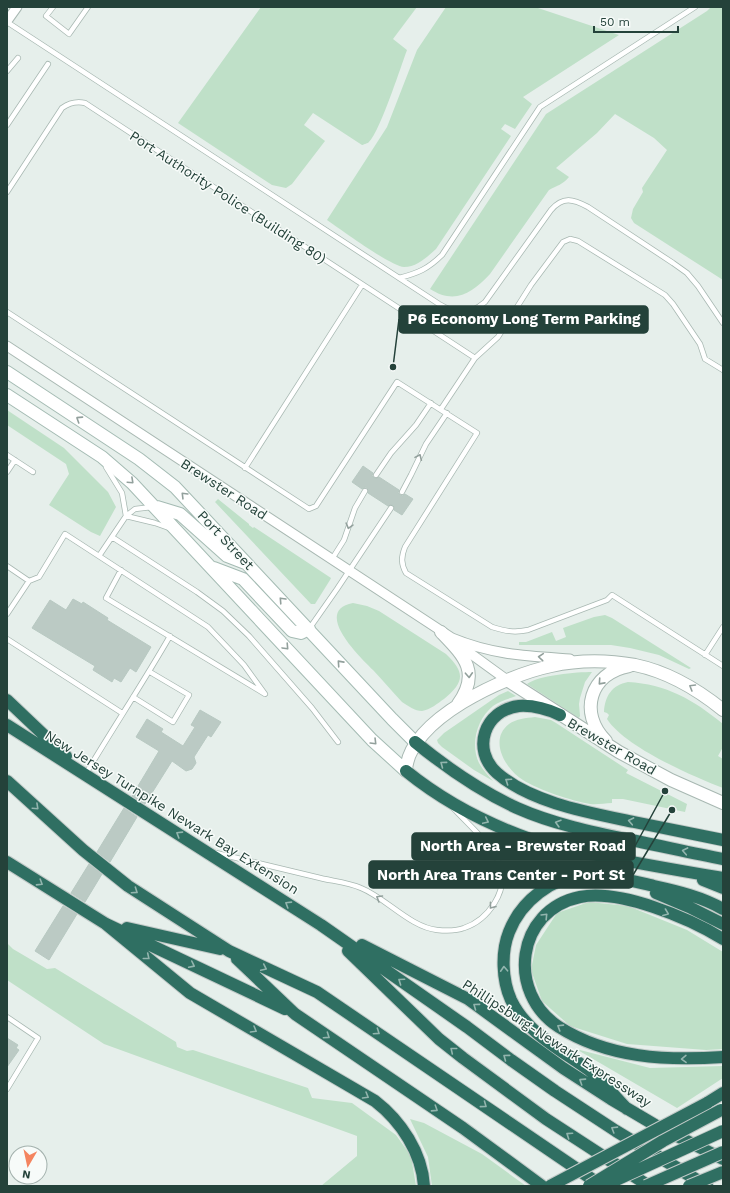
<svg xmlns="http://www.w3.org/2000/svg" width="730" height="1193" font-family="'Work Sans',sans-serif">
  <rect width="100%" height="100%" fill="#e6efeb"/>
  <path fill="#bfe0c8" d="M 261,7 L 417,7 L 393,39 L 407,50 C 401,66 379,135 368,143 C 367,143 363,145 362,145 L 313,113 L 304,125 L 325,141 L 292,184 L 286,188 L 272,185 L 178,123 Z
    M 446,7 L 535,7 L 619,35 L 523,97 L 532,104 L 515,129 L 505,124 L 501,129 L 511,136 L 436,249 C 427,257 417,267 404,267 C 392,267 340,229 327,220 L 387,127 L 417,50 Z
    M 711,7 L 723,7 L 723,280 L 634,223 L 631,218 L 633,209 L 643,192 L 642,188 L 667,150 L 654,138 L 615,114 L 597,133 L 556,168 L 569,177 C 562,185 558,185 549,190 L 490,274 C 472,293 455,305 430,289 L 546,114 L 707,11 Z
    M 7,410 L 64,448 L 108,492 L 116,507 L 100,536 L 91,532 L 49,505 L 69,474 L 66,464 L 7,425 Z
    M 218,499 L 249,524 L 249,525 L 253,528 L 254,527 L 331,578 L 330,580 L 315,604 L 311,604 L 215,502 Z
    M 353,603 L 367,606 L 379,611 L 446,654 C 465,672 465,682 444,699 C 438,703 430,710 422,711 C 415,711 408,706 402,702 C 392,691 383,681 373,670 C 360,657 312,611 353,603 Z
    M 605,615 L 612,618 L 691,668 L 689,669 L 659,655 L 630,648 L 611,645 L 519,645 L 519,642 L 526,642 L 552,632 L 556,641 L 566,637 L 563,628 L 594,617 Z
    M 592,672 L 585,682 L 580,698 L 579,704 L 580,716 L 579,718 L 527,684 C 539,675 577,672 592,672 Z
    M 628,682 C 666,684 694,700 723,724 L 723,747 L 718,756 L 723,759 L 723,788 C 692,776 625,747 607,719 L 609,715 L 607,713 L 604,712 C 605,696 612,685 628,682 Z
    M 508,691 L 516,696 C 508,699 500,701 493,706 C 477,719 470,744 479,763 C 483,770 488,775 493,781 L 474,770 L 442,747 L 438,743 L 437,740 L 444,733 L 499,695 Z
    M 535,717 L 551,720 L 556,723 L 628,770 L 626,773 L 687,804 L 685,812 L 623,799 L 612,799 L 612,803 C 605,803 597,805 590,804 C 572,801 539,790 523,780 C 506,770 488,740 509,724 C 516,719 526,718 535,717 Z
    M 589,902 L 628,906 L 687,930 L 723,952 L 723,1049 L 706,1050 L 627,1044 L 570,1026 L 542,1001 L 531,970 L 536,945 L 557,913 Z
    M 7,943 L 13,949 L 47,969 L 55,968 L 176,1042 L 177,1047 L 187,1051 L 193,1050 L 308,1088 L 312,1098 L 352,1103 L 396,1135 L 411,1156 L 416,1186 L 321,1186 L 357,1156 L 357,1136 L 104,1044 L 7,980 Z
    M 576,1049 L 650,1068 L 723,1066 L 723,1078 L 677,1108 Z
    M 410,1119 L 424,1123 L 482,1154 L 526,1186 L 432,1186 L 428,1157 Z"/>
  <path fill="#bbcac4" stroke="#b8c9c2" d="M 363,466 L 373,473 L 372,476 L 374,478 L 377,478 L 379,477 L 399,490 L 398,493 L 400,495 L 403,496 L 405,494 L 413,499 L 402,515 L 394,510 L 394,507 L 393,505 L 388,506 L 368,493 L 367,488 L 365,487 L 362,489 L 352,482 Z
    M 73,599 L 82,604 L 83,602 L 108,618 L 107,620 L 151,647 L 136,672 L 130,668 L 121,682 L 114,678 L 112,682 L 93,670 L 95,666 L 32,628 L 50,600 L 66,610 Z
    M 200,710 L 221,722 L 211,737 L 208,735 L 194,757 L 196,763 L 192,769 L 186,771 L 172,761 L 145,804 L 132,796 L 159,751 L 136,737 L 147,719 L 163,729 L 161,732 L 183,746 L 195,727 L 191,725 Z
    M 124,808 L 137,817 L 110,862 L 97,852 Z
    M 89,864 L 102,874 L 85,902 L 71,893 Z
    M 63,906 L 77,914 L 49,960 L 35,951 Z
    M 7,1038 L 18,1045 L 16,1048 L 19,1050 L 7,1067 Z"/>
  <g fill="none" stroke-linecap="round" stroke-linejoin="round">
    <g stroke="#a8b8b2" stroke-width="6">
      <path id="service" d="M 53,7 L 46,16 L 69,34 L 88,7
        M 7,22 L 439,304 C 458,315 468,316 485,302 L 551,210 C 563,196 573,199 588,207 L 673,263 L 687,273 L 698,286 L 723,323
        M 7,71 L 18,58
        M 7,125 L 48,64
        M 7,192 L 62,108 C 69,103 76,101 85,103 L 475,358
        M 399,278 C 418,273 428,269 442,255 L 540,107 L 695,7
        M 7,312 L 309,509 L 316,506 L 397,382 L 477,433 L 405,547 C 401,557 401,564 406,573 L 492,627 C 505,631 514,633 528,630 L 607,600 L 612,595 L 723,666
        M 441,409 L 475,358 L 498,337 L 531,285 L 563,242 L 570,239 L 578,241 L 665,295 L 673,304 L 700,344 L 705,359 L 723,370
        M 7,455 L 33,472
        M 106,467 L 122,493 L 126,516
        M 245,468 L 362,285
        M 7,472 L 15,460
        M 376,475 L 391,453 L 416,425 L 431,403
        M 402,492 L 411,475 L 426,444 L 447,413
        M 126,516 L 155,523 L 169,528
        M 112,537 L 197,592 L 223,611 L 249,636 L 312,708 L 338,742
        M 99,556 L 126,516 L 135,509 L 152,507
        M 332,559 L 344,540 L 355,508 L 365,491
        M 7,566 L 29,581
        M 7,614 L 29,581 L 39,577 L 65,534 L 208,627 L 244,665 L 265,694 L 106,598 L 121,570
        M 309,629 L 337,589 L 391,508
        M 7,639 L 122,713
        M 705,655 L 723,627
        M 133,697 L 173,722 L 189,695 L 150,672
        M 85,775 C 113,728 143,683 170,636
        M 216,853 C 249,861 283,869 316,877 C 331,881 347,882 361,888 C 386,898 410,927 437,930 C 446,931 456,931 464,928 C 488,920 509,891 500,865 C 493,846 468,824 454,809
        M 7,1017 L 38,1038 L 7,1089"/>
    </g>
    <g stroke="#a8b8b2" stroke-width="11">
      <path id="minor" d="M 7,21 L 17,7
        M 7,346 L 452,638 C 493,655 528,656 570,659
        M 456,643 L 507,680"/>
    </g>
    <g stroke="#a8b8b2" stroke-width="14">
      <path id="tertiary" d="M 441,632 C 464,656 481,672 458,704
        M 507,680 L 619,752 L 671,780 L 723,803
        M 606,741 C 578,713 590,673 629,666
        M 406,771 C 408,719 507,675 551,666 C 578,660 607,660 635,665 C 669,672 697,689 723,710"/>
    </g>
    <g stroke="#a4bbb3" stroke-width="14">
      <path id="secondary" d="M 7,372 L 139,459 L 175,487 L 392,719 L 415,742
        M 7,395 L 102,457 L 132,483 L 372,740 L 406,771
        M 157,507 L 180,514 L 227,556 L 245,563
        M 214,568 L 243,579 L 292,631 L 301,633 L 309,629"/>
    </g>
    <g stroke="#c2cac8" stroke-width="14">
      <path id="motorway" d="M 7,700 L 66,756
        M 560,715 C 547,709 534,705 519,706 C 484,710 471,750 497,773 C 531,803 591,813 634,822 C 663,828 693,834 723,840
        M 7,725 L 321,925 L 467,1027 L 511,1060 L 555,1091 L 616,1131 L 707,1186
        M 415,742 C 447,768 480,791 517,808 C 553,824 592,832 631,840 C 661,846 692,853 723,859
        M 406,771 C 443,801 485,823 530,839 C 553,847 577,851 601,856 C 641,864 682,871 723,878
        M 7,781 L 83,850 L 128,886 L 229,951 L 317,992 L 602,1186
        M 7,862 L 106,924 L 285,1009
        M 703,880 L 723,888
        M 656,893 L 689,907 L 723,924
        M 106,924 L 190,993 L 375,1101 C 401,1121 422,1153 424,1186
        M 127,928 L 220,949
        M 723,939 C 689,918 620,889 580,897 C 516,910 506,993 559,1027 C 608,1058 666,1061 723,1057
        M 362,945 L 468,999 L 563,1068 L 611,1099 L 655,1125 L 723,1159
        M 348,951 L 439,1039 L 463,1058 L 546,1119 L 649,1186
        M 237,959 L 295,1014 L 463,1128 L 542,1186
        M 707,1103 L 723,1093
        M 627,1109 C 615,1097 602,1080 589,1070 C 560,1049 527,1033 511,1000 C 502,980 501,952 509,932 C 521,901 552,877 585,875 C 608,874 632,881 654,886 C 677,891 702,897 723,909"/>
    </g>
    <use href="#service" stroke="#fff" stroke-width="4.5"/>
    <use href="#minor" stroke="#fff" stroke-width="9"/>
    <use href="#tertiary" stroke="#fff" stroke-width="12"/>
    <use href="#secondary" stroke="#fff" stroke-width="12"/>
    <use href="#motorway" stroke="#2f6f62" stroke-width="12"/>
    <g stroke="#c2cac8" stroke-width="14" stroke-linecap="butt">
      <path id="motorway-bridge" d="M 550,1186 L 707,1103
        M 589,1186 L 663,1141 L 721,1110
        M 603,1186 L 723,1131
        M 646,1186 L 723,1152
        M 689,1186 L 723,1172"/>
    </g>
    <use href="#motorway-bridge" stroke="#2f6f62" stroke-width="12"/>
  </g>
  <defs><path id="oneway-chevron" d="M-2-3.5L2.5 0L-2 3.5" fill="none" stroke-width="1.6" stroke-linecap="round" stroke-linejoin="round"/></defs>
  <g stroke="#92a09c">
    <use href="#oneway-chevron" transform="translate(79 419) rotate(-147)"/>
    <use href="#oneway-chevron" transform="translate(419 457) rotate(-66)"/>
    <use href="#oneway-chevron" transform="translate(131 481) rotate(43)"/>
    <use href="#oneway-chevron" transform="translate(184 495) rotate(-135)"/>
    <use href="#oneway-chevron" transform="translate(349 526) rotate(106)"/>
    <use href="#oneway-chevron" transform="translate(282 600) rotate(-133)"/>
    <use href="#oneway-chevron" transform="translate(286 647) rotate(47)"/>
    <use href="#oneway-chevron" transform="translate(541 657) rotate(-175)"/>
    <use href="#oneway-chevron" transform="translate(340 663) rotate(-132)"/>
    <use href="#oneway-chevron" transform="translate(469 675) rotate(87)"/>
    <use href="#oneway-chevron" transform="translate(601 682) rotate(132)"/>
    <use href="#oneway-chevron" transform="translate(692 687) rotate(-149)"/>
    <use href="#oneway-chevron" transform="translate(374 742) rotate(45)"/>
    <use href="#oneway-chevron" transform="translate(379 898) rotate(-149)"/>
    <use href="#oneway-chevron" transform="translate(492 906) rotate(128)"/>
  </g>
  <g stroke="#93b5ae">
    <use href="#oneway-chevron" transform="translate(443 764) rotate(-143)"/>
    <use href="#oneway-chevron" transform="translate(508 781) rotate(-146)"/>
    <use href="#oneway-chevron" transform="translate(36 807) rotate(43)"/>
    <use href="#oneway-chevron" transform="translate(486 821) rotate(25)"/>
    <use href="#oneway-chevron" transform="translate(631 821) rotate(-169)"/>
    <use href="#oneway-chevron" transform="translate(558 823) rotate(-164)"/>
    <use href="#oneway-chevron" transform="translate(179 834) rotate(-148)"/>
    <use href="#oneway-chevron" transform="translate(685 851) rotate(-169)"/>
    <use href="#oneway-chevron" transform="translate(40 883) rotate(32)"/>
    <use href="#oneway-chevron" transform="translate(135 891) rotate(34)"/>
    <use href="#oneway-chevron" transform="translate(288 904) rotate(-148)"/>
    <use href="#oneway-chevron" transform="translate(666 913) rotate(21)"/>
    <use href="#oneway-chevron" transform="translate(545 916) rotate(-46)"/>
    <use href="#oneway-chevron" transform="translate(147 957) rotate(39)"/>
    <use href="#oneway-chevron" transform="translate(192 965) rotate(26)"/>
    <use href="#oneway-chevron" transform="translate(264 968) rotate(25)"/>
    <use href="#oneway-chevron" transform="translate(504 969) rotate(-93)"/>
    <use href="#oneway-chevron" transform="translate(401 981) rotate(-145)"/>
    <use href="#oneway-chevron" transform="translate(476 1006) rotate(-144)"/>
    <use href="#oneway-chevron" transform="translate(560 1027) rotate(-148)"/>
    <use href="#oneway-chevron" transform="translate(254 1030) rotate(30)"/>
    <use href="#oneway-chevron" transform="translate(377 1032) rotate(34)"/>
    <use href="#oneway-chevron" transform="translate(327 1036) rotate(34)"/>
    <use href="#oneway-chevron" transform="translate(453 1050) rotate(-141)"/>
    <use href="#oneway-chevron" transform="translate(506 1057) rotate(-143)"/>
    <use href="#oneway-chevron" transform="translate(684 1059) rotate(179)"/>
    <use href="#oneway-chevron" transform="translate(582 1081) rotate(-147)"/>
    <use href="#oneway-chevron" transform="translate(366 1096) rotate(30)"/>
    <use href="#oneway-chevron" transform="translate(484 1105) rotate(36)"/>
    <use href="#oneway-chevron" transform="translate(435 1109) rotate(33)"/>
    <use href="#oneway-chevron" transform="translate(614 1129) rotate(-148)"/>
    <use href="#oneway-chevron" transform="translate(569 1135) rotate(-146)"/>
  </g>
  <g text-anchor="middle" dominant-baseline="central" stroke-width="3" stroke-linejoin="round" paint-order="stroke">
    <g font-size="14" fill="#24423a" stroke="#f7fbf9">
      <text transform="translate(228 197) rotate(33)">Port Authority Police (Building 80)</text>
      <text transform="translate(224 489) rotate(33)">Brewster Road</text>
      <text transform="translate(226 540) rotate(47)">Port Street</text>
      <text transform="translate(612 746) rotate(30)">Brewster Road</text>
      <text transform="translate(172 812) rotate(32)">New Jersey Turnpike Newark Bay Extension</text>
      <text transform="translate(557 1043) rotate(33)">Phillipsburg-Newark Expressway</text>
    </g>
  </g>
  <path fill="none" stroke="#24423a" stroke-width="1.5" d="M393 367L399 319M665 791L635 846M672 810L633 875"/>
  <g fill="#24423a" stroke="#f7fbf9" stroke-width="1.5">
    <circle cx="393" cy="367" r="4"/>
    <circle cx="665" cy="791" r="4"/>
    <circle cx="672" cy="810" r="4"/>
  </g>
  <g fill="#24423a" stroke="#24423a" stroke-width="1.5">
    <rect x="399" y="306" width="249" height="27" rx="4"/>
    <rect x="412" y="833" width="223" height="27" rx="4"/>
    <rect x="369" y="861" width="264" height="27" rx="4"/>
  </g>
  <g font-size="15" text-anchor="middle" font-weight="bold" fill="#fff">
    <text x="524" y="324">P6 Economy Long Term Parking</text>
    <text x="523" y="851">North Area - Brewster Road</text>
    <text x="501" y="880">North Area Trans Center - Port St</text>
  </g>
  <rect width="730" height="1193" fill="none" stroke="#24423a" stroke-width="16"/>
  <g transform="translate(28 1165) rotate(189)"><circle r="19" fill="#f7fbf9" stroke="#a3b1ad"/>
  <path d="M0-3L7 15L0 10L-7 15Z" fill="#f4845f"/>
  <text y="-6" font-size="11" font-weight="bold" text-anchor="middle" fill="#24423a">N</text>
  </g>
  <path d="M594 26v6h84v-6" fill="none" stroke="#24423a" stroke-width="2"/>
  <text x="600" y="26" font-size="12" fill="#24423a" stroke="#f7fbf9" stroke-width="3" paint-order="stroke">50 m</text>
</svg>
